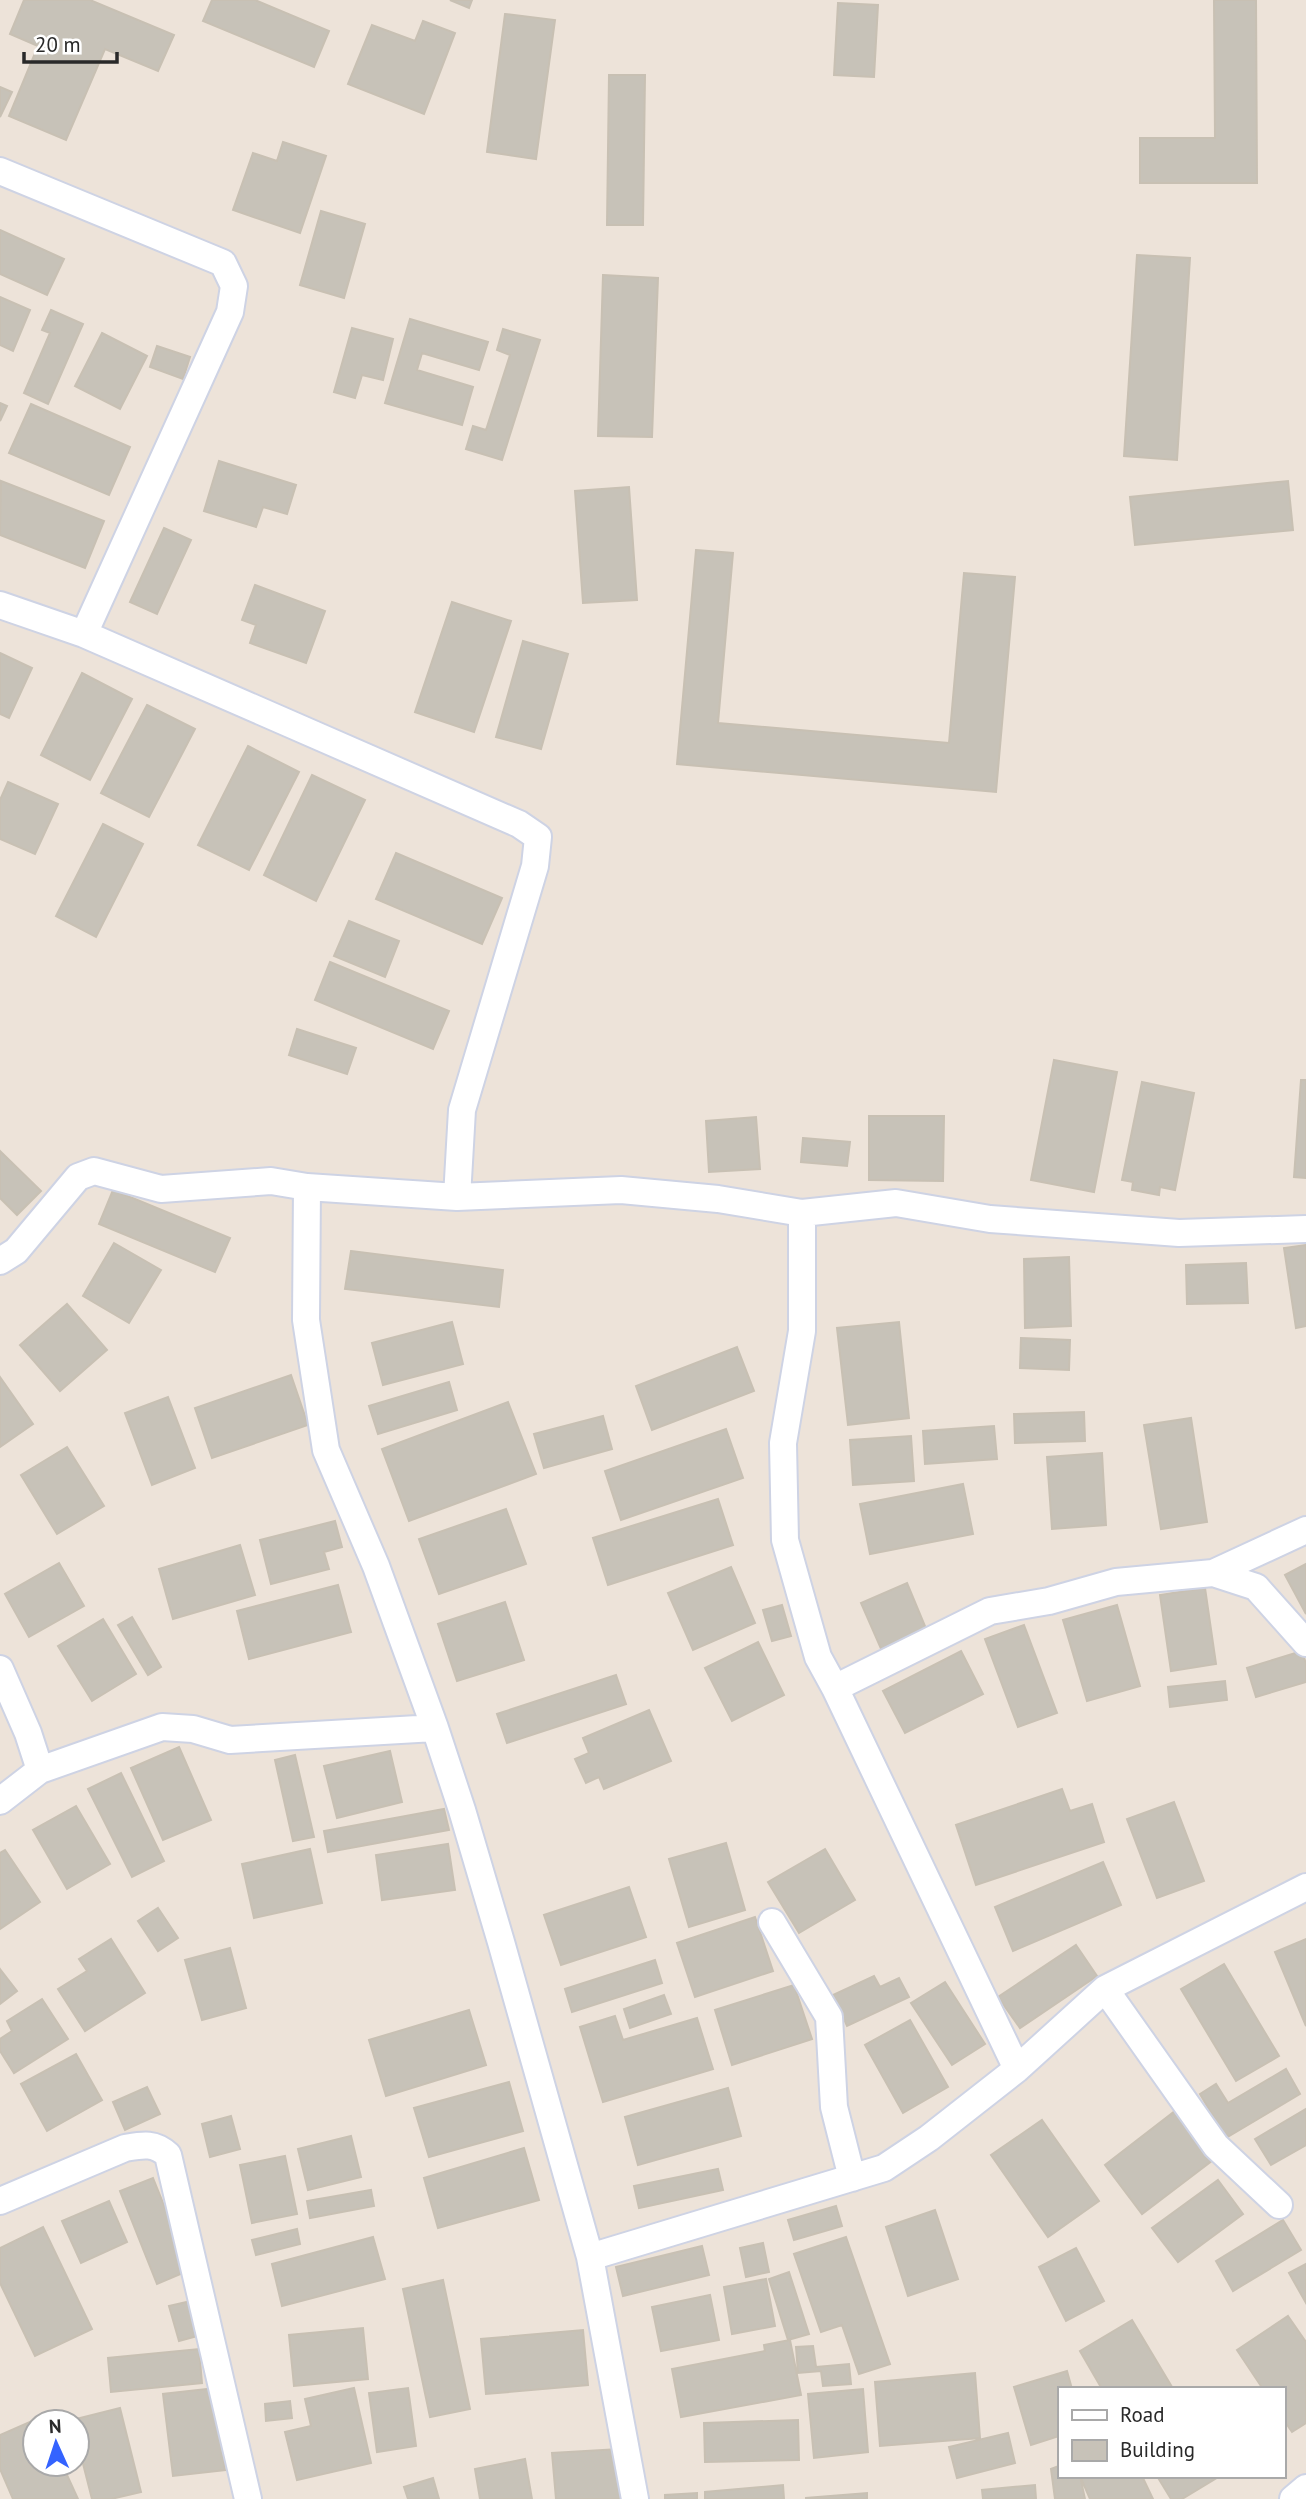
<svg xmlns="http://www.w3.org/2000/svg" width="1306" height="2499" font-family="'PT Sans',sans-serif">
  <rect width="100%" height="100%" fill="#ede3d9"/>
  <path fill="#c7c2b8" stroke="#c8c0b3" stroke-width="2" d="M 24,0 L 90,0 L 174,35 L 158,71 L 105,49 L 66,140 L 9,116 L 38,46 L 10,34 Z
    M 212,0 L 255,0 L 329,31 L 314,67 L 203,21 Z
    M 450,0 L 472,0 L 469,8 Z
    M 1214,0 L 1256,0 L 1257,183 L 1140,183 L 1140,138 L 1215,138 Z
    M 838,3 L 878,5 L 874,77 L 834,75 Z
    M 505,14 L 555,20 L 536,159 L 487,152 Z
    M 423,21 L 455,33 L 424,114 L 348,84 L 372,25 L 415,41 Z
    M 609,75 L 645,75 L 643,225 L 607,225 Z
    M 0,87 L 12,92 L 0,117 Z
    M 283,142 L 326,156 L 300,233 L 233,210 L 253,153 L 277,161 Z
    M 321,211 L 365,224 L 344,298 L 300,285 Z
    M 0,230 L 64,259 L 47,295 L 0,274 Z
    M 1137,255 L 1190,258 L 1177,460 L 1124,456 Z
    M 603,275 L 658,278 L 652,437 L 598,436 Z
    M 0,297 L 30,310 L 13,351 L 0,345 Z
    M 51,310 L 83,324 L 48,404 L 24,393 L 50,333 L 42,330 Z
    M 410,319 L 488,342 L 479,370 L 422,353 L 417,370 L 473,387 L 462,425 L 385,403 Z
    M 352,328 L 393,339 L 383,380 L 362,375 L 355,398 L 334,392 Z
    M 503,329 L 540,340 L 502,460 L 466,449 L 473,426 L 486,430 L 510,355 L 497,350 Z
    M 102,333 L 147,356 L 120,409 L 75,386 Z
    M 157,346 L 190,357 L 183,379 L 150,367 Z
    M 0,403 L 7,406 L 0,421 Z
    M 31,404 L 130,447 L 109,495 L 9,453 Z
    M 219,461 L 296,485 L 287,514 L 263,507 L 256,527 L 204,511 Z
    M 1,481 L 104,521 L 85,568 L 0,535 Z
    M 1288,481 L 1293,530 L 1135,545 L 1130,497 Z
    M 629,487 L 637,600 L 583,603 L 575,491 Z
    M 164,528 L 191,540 L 157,614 L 130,602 Z
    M 696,550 L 733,553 L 718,723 L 949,743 L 964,573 L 1015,577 L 996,792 L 677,764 Z
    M 255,585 L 325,611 L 306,663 L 250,643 L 256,625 L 242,620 Z
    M 452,602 L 511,621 L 474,732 L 415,712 Z
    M 523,641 L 568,654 L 541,749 L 496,737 Z
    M 0,653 L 32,668 L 9,718 L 0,714 Z
    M 82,673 L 132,699 L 90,780 L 41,755 Z
    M 147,705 L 195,729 L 149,817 L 101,793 Z
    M 248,746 L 299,772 L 249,870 L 198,845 Z
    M 312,775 L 365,800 L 316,901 L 264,875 Z
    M 8,782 L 58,804 L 35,854 L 0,839 L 0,800 Z
    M 103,824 L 143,844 L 96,937 L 56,916 Z
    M 396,853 L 502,898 L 482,944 L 376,899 Z
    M 349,921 L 399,941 L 385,977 L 334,956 Z
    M 330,962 L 449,1011 L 433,1049 L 315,1000 Z
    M 297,1029 L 356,1048 L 347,1074 L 289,1055 Z
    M 1054,1060 L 1117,1072 L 1094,1192 L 1031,1180 Z
    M 1301,1080 L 1306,1080 L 1306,1178 L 1294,1177 Z
    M 1142,1082 L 1194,1093 L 1175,1190 L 1160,1187 L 1159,1195 L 1132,1190 L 1133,1182 L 1122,1180 Z
    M 869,1116 L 944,1116 L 943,1181 L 869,1180 Z
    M 756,1117 L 760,1169 L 709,1172 L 706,1121 Z
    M 803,1138 L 850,1142 L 847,1166 L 801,1162 Z
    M 0,1151 L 41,1191 L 17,1215 L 0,1198 Z
    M 113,1190 L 230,1238 L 215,1272 L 99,1224 Z
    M 114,1243 L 161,1270 L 129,1323 L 83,1296 Z
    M 1306,1245 L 1306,1326 L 1296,1328 L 1284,1248 Z
    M 351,1251 L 503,1270 L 499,1307 L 345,1289 Z
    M 1069,1257 L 1071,1326 L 1025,1328 L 1024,1259 Z
    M 1246,1263 L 1248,1303 L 1187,1304 L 1186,1265 Z
    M 67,1304 L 107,1350 L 60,1391 L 20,1345 Z
    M 452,1322 L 463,1364 L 383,1385 L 372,1343 Z
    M 899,1322 L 909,1418 L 848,1425 L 837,1328 Z
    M 1021,1338 L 1070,1340 L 1069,1370 L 1020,1368 Z
    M 737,1347 L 754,1391 L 652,1430 L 636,1386 Z
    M 291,1375 L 308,1425 L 212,1458 L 195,1408 Z
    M 0,1377 L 33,1424 L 0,1447 Z
    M 449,1382 L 457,1410 L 378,1434 L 369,1406 Z
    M 168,1397 L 195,1468 L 152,1485 L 125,1413 Z
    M 508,1402 L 536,1474 L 409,1521 L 382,1449 Z
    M 1084,1412 L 1085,1441 L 1015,1443 L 1014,1414 Z
    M 603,1416 L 612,1449 L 544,1468 L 534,1434 Z
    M 1191,1418 L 1207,1522 L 1161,1529 L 1144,1425 Z
    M 994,1426 L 997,1459 L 925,1464 L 923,1431 Z
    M 726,1429 L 743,1478 L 621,1520 L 605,1471 Z
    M 911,1436 L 914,1481 L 853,1485 L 850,1440 Z
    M 67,1447 L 104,1506 L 57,1534 L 21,1475 Z
    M 1102,1453 L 1106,1525 L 1052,1529 L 1047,1457 Z
    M 963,1484 L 973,1534 L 870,1554 L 860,1504 Z
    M 718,1499 L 733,1545 L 608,1585 L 593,1538 Z
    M 506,1509 L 526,1564 L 439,1594 L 419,1539 Z
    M 335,1521 L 342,1547 L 324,1552 L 329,1569 L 271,1584 L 260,1540 Z
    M 240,1545 L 255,1595 L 173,1619 L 159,1569 Z
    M 59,1563 L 84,1606 L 29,1637 L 5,1594 Z
    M 1306,1564 L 1306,1614 L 1285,1575 Z
    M 731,1567 L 755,1623 L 693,1650 L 668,1593 Z
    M 907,1583 L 927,1631 L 882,1651 L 861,1603 Z
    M 338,1585 L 351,1632 L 249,1659 L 237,1611 Z
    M 1205,1588 L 1216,1664 L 1171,1671 L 1160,1595 Z
    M 505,1602 L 524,1660 L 457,1681 L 438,1624 Z
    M 782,1605 L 791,1636 L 772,1641 L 763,1610 Z
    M 1117,1605 L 1140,1686 L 1087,1701 L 1063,1620 Z
    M 132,1617 L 161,1667 L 148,1675 L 118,1625 Z
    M 103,1619 L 136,1674 L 92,1701 L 58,1646 Z
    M 1024,1625 L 1057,1713 L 1018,1727 L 985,1639 Z
    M 758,1642 L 784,1695 L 732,1721 L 705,1668 Z
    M 961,1651 L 983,1694 L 905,1733 L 883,1691 Z
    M 1302,1651 L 1306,1664 L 1306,1682 L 1256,1697 L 1247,1668 Z
    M 616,1675 L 626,1704 L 507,1743 L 497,1714 Z
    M 1225,1681 L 1227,1700 L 1170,1707 L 1168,1687 Z
    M 649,1710 L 671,1761 L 604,1789 L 599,1777 L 586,1783 L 575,1759 L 589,1753 L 583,1738 Z
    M 179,1747 L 211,1820 L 163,1840 L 131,1768 Z
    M 390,1751 L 402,1802 L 337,1818 L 324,1766 Z
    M 295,1755 L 314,1837 L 293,1841 L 275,1760 Z
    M 121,1773 L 164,1861 L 132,1877 L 88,1789 Z
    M 1062,1789 L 1070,1811 L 1092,1804 L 1104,1842 L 976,1885 L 956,1825 Z
    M 1174,1802 L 1204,1881 L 1157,1898 L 1127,1819 Z
    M 76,1806 L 110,1864 L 67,1889 L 33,1830 Z
    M 444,1809 L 449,1830 L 328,1852 L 324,1831 Z
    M 726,1843 L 745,1910 L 689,1927 L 669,1859 Z
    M 448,1844 L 455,1890 L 382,1900 L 376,1855 Z
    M 310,1849 L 322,1903 L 254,1918 L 242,1864 Z
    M 825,1849 L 855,1900 L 799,1933 L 768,1882 Z
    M 5,1850 L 40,1902 L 0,1929 L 0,1853 Z
    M 1103,1862 L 1121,1905 L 1013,1951 L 995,1907 Z
    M 629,1887 L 646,1937 L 561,1965 L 544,1915 Z
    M 158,1908 L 178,1938 L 158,1951 L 138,1921 Z
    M 755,1917 L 773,1971 L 695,1997 L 677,1943 Z
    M 111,1939 L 145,1993 L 85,2031 L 58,1989 L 87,1971 L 79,1959 Z
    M 1306,1939 L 1306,2026 L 1275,1952 Z
    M 1076,1945 L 1097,1976 L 1020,2028 L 998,1997 Z
    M 230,1948 L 246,2008 L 202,2020 L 185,1960 Z
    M 655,1960 L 662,1983 L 572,2012 L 565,1989 Z
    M 1224,1964 L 1279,2056 L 1236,2081 L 1181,1989 Z
    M 0,1969 L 17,1991 L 0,2004 Z
    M 874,1976 L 880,1987 L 899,1978 L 909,1997 L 847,2026 L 833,1995 Z
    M 945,1982 L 985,2044 L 952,2065 L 911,2003 Z
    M 794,1985 L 812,2039 L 732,2065 L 715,2010 Z
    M 664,1995 L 671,2014 L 630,2028 L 624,2009 Z
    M 42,1999 L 68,2039 L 14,2073 L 0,2051 L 0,2039 L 12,2031 L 7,2021 Z
    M 469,2010 L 486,2065 L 386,2096 L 369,2040 Z
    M 615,2016 L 623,2040 L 697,2018 L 713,2069 L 603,2102 L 580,2027 Z
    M 910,2020 L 948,2087 L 903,2113 L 865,2045 Z
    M 76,2054 L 102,2100 L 47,2131 L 21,2084 Z
    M 1286,2069 L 1300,2094 L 1226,2138 L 1200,2094 L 1216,2084 L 1228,2103 Z
    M 509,2082 L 523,2131 L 429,2157 L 414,2108 Z
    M 147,2087 L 160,2114 L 125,2130 L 113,2102 Z
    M 728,2088 L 741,2136 L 638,2165 L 625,2117 Z
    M 1306,2109 L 1306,2145 L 1271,2165 L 1255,2139 Z
    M 1175,2111 L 1213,2160 L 1142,2214 L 1105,2165 Z
    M 231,2116 L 240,2149 L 210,2157 L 202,2124 Z
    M 1042,2120 L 1099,2201 L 1048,2237 L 991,2155 Z
    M 351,2136 L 361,2177 L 308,2190 L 298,2149 Z
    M 524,2148 L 539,2200 L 438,2228 L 424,2178 Z
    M 285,2156 L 297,2214 L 252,2223 L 240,2165 Z
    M 718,2169 L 723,2190 L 639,2208 L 634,2186 Z
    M 153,2178 L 190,2270 L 157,2284 L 120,2191 Z
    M 1218,2180 L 1243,2214 L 1178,2262 L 1152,2228 Z
    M 371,2190 L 374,2206 L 310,2218 L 307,2201 Z
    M 109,2201 L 127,2242 L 81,2263 L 62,2221 Z
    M 836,2206 L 842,2226 L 794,2240 L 788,2220 Z
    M 935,2210 L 958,2279 L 908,2296 L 886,2227 Z
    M 1283,2220 L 1301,2250 L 1233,2291 L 1216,2261 Z
    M 43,2227 L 92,2329 L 35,2356 L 0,2283 L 0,2248 Z
    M 297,2229 L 300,2244 L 256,2255 L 252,2240 Z
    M 373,2237 L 385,2279 L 282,2306 L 272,2264 Z
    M 846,2237 L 890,2364 L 859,2374 L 842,2325 L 821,2332 L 794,2254 Z
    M 763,2243 L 769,2272 L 746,2277 L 740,2248 Z
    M 702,2246 L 709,2275 L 623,2296 L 616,2267 Z
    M 1076,2248 L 1104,2301 L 1066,2321 L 1039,2267 Z
    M 1306,2264 L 1306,2303 L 1289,2273 Z
    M 789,2272 L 809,2334 L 788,2340 L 769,2279 Z
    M 766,2279 L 775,2326 L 732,2334 L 724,2287 Z
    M 443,2280 L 470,2409 L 430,2417 L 403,2289 Z
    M 710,2295 L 719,2340 L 661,2351 L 652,2307 Z
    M 191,2301 L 201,2335 L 179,2341 L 169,2306 Z
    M 1288,2316 L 1306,2342 L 1306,2423 L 1292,2432 L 1283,2419 L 1283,2389 L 1263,2389 L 1237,2350 Z
    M 1132,2320 L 1172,2387 L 1169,2389 L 1102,2389 L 1080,2351 Z
    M 363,2328 L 368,2379 L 294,2386 L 289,2335 Z
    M 583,2330 L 588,2385 L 486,2394 L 481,2339 Z
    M 790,2340 L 801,2395 L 681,2417 L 672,2369 L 765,2351 L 764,2345 Z
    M 813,2346 L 816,2367 L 849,2364 L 851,2384 L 823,2386 L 821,2371 L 798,2373 L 796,2347 Z
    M 199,2349 L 202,2383 L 111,2392 L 108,2358 Z
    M 1067,2371 L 1072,2389 L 1059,2389 L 1059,2436 L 1031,2445 L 1014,2387 Z
    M 975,2373 L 980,2438 L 880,2446 L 875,2382 Z
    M 215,2388 L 225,2470 L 173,2476 L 163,2394 Z
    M 354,2388 L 371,2463 L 297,2480 L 285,2432 L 311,2426 L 305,2399 Z
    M 408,2388 L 416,2446 L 377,2452 L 369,2393 Z
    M 863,2389 L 868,2452 L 814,2458 L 808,2394 Z
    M 290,2401 L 292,2418 L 266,2421 L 265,2404 Z
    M 120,2408 L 141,2492 L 111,2499 L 92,2499 L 77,2440 L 77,2422 L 72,2422 L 72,2420 Z
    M 41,2417 L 43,2422 L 35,2422 L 35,2464 L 62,2464 L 78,2499 L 13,2499 L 0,2469 L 0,2435 Z
    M 798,2420 L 799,2460 L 705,2462 L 704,2423 Z
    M 1008,2433 L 1015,2463 L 957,2478 L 949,2447 Z
    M 619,2449 L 622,2499 L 556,2499 L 552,2453 Z
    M 525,2459 L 532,2499 L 480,2499 L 475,2469 Z
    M 1059,2466 L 1059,2476 L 1080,2476 L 1085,2499 L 1055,2499 L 1051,2469 Z
    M 1080,2476 L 1142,2476 L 1153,2499 L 1090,2499 Z
    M 1157,2476 L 1220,2476 L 1182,2499 L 1171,2499 Z
    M 433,2478 L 439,2499 L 408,2499 L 404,2487 Z
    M 783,2485 L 784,2499 L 705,2499 L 705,2492 Z
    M 1035,2485 L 1036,2499 L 983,2499 L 982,2490 Z
    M 697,2493 L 697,2499 L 665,2499 L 665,2495 Z
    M 867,2493 L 867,2499 L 806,2499 L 806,2498 Z"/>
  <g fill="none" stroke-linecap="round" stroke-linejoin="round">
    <g stroke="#ced3e4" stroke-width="30">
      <path id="street" d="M 0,171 L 223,263 L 234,286 L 230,312 L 84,634
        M 0,605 L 84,634 L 519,824 L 538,837 L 535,866 L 462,1110 L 457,1197
        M 307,1187 L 306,1320 L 326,1450 L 376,1566 L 435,1728 L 462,1810 L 501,1942 L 590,2257 L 635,2499
        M 802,1213 L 802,1331 L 783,1443 L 785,1540 L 818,1657 L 835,1688 L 1017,2069
        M 0,1261 L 16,1251 L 78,1177 L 94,1171 L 161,1189 L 271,1181 L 307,1187 L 457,1197 L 621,1190 L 718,1199 L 802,1213 L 896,1203 L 990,1219 L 1179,1233 L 1306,1229
        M 1213,1573 L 1256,1587 L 1306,1643
        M 0,1669 L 28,1733 L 40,1770
        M 835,1688 L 990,1611 L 1049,1601 L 1116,1582 L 1213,1573 L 1306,1530
        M 0,1801 L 40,1770 L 162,1727 L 193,1729 L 230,1740 L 435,1728
        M 772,1922 L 829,2017 L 834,2107 L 852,2178
        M 1105,1989 L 1216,2146 L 1279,2205
        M 0,2201 L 125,2148 C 142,2145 154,2142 168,2155 L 248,2499
        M 590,2257 L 884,2168 L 929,2138 L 1017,2069 L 1105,1989 L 1306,1887
        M 1293,2499 L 1306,2488"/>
    </g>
    <use href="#street" stroke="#fff" stroke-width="26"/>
  </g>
  <rect x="1058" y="2387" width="228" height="91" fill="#ffffff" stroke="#a9a9a9" stroke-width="2"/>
  <rect x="1072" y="2410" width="35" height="10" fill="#ffffff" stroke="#a9a9a9" stroke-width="2"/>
  <text x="1120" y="2422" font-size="21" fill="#292929">Road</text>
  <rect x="1072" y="2440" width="35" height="21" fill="#c7c2b8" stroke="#a9a9a9" stroke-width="2"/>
  <text x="1120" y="2457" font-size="21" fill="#292929">Building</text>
  <g transform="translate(56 2443) rotate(357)"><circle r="33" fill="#ffffff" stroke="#a9a9a9" stroke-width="2"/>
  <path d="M0-5L12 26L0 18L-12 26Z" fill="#3463ff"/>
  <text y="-10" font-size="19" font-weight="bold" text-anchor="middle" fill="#292929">N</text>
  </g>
  <path d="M24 52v10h93v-10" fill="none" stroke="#292929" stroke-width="3.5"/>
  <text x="35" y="52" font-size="21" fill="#292929" stroke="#ffffff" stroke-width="5" paint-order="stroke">20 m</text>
</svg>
